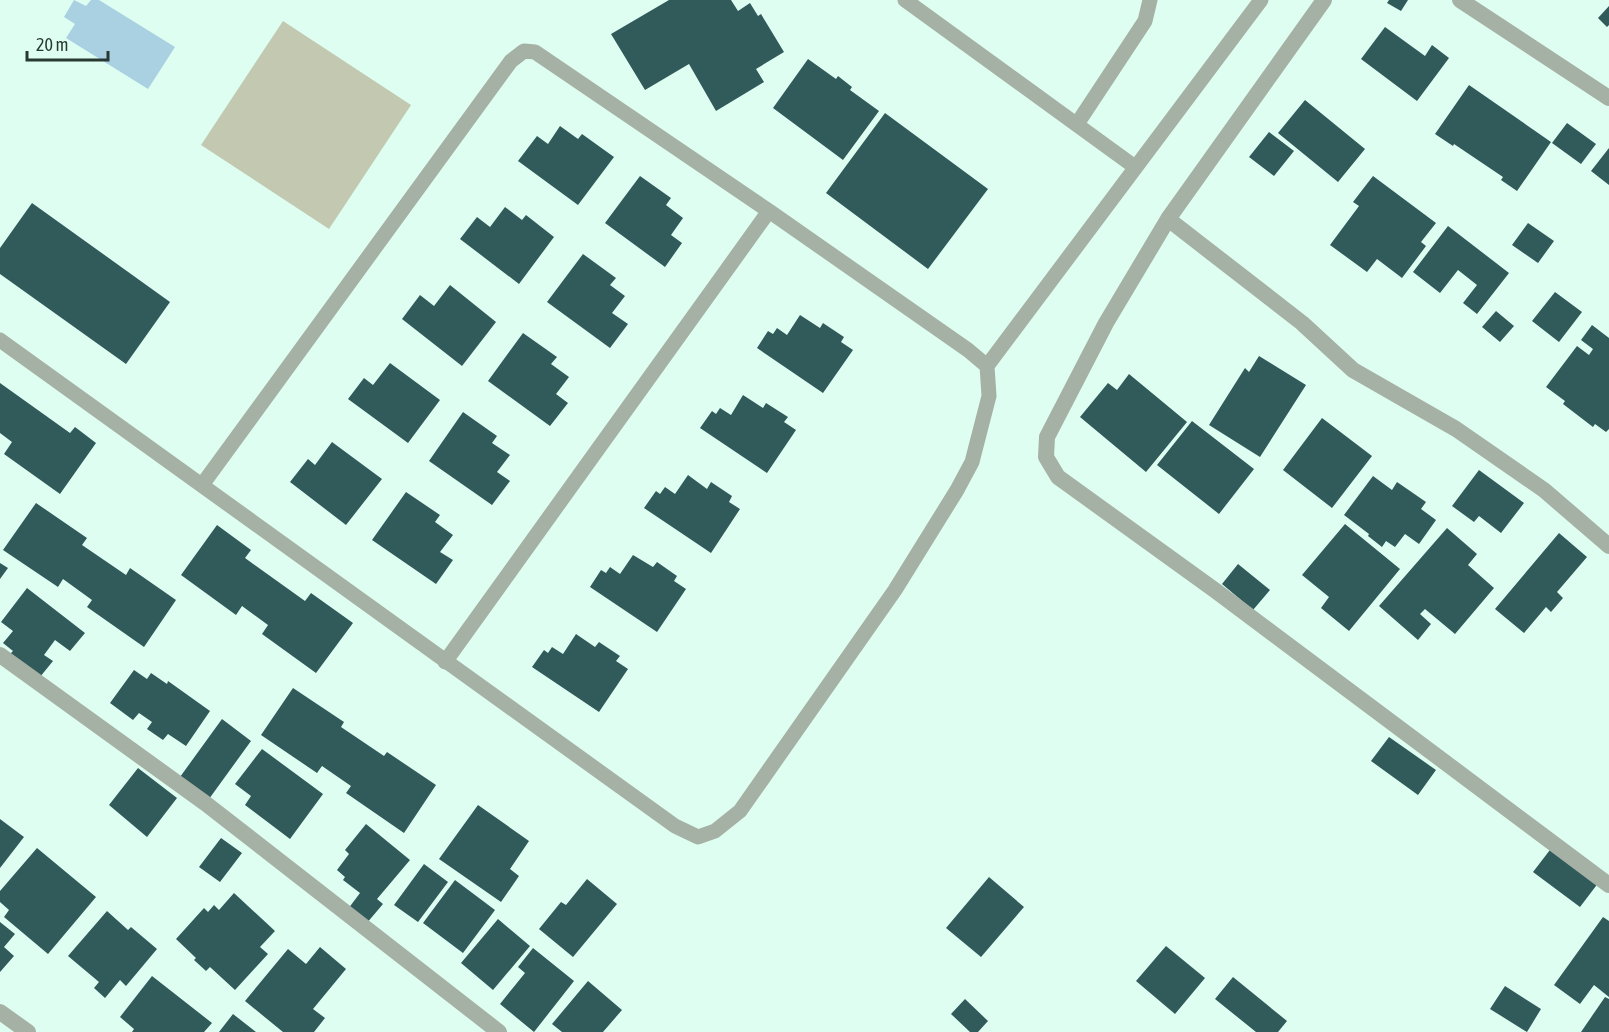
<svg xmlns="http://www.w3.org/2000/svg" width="1609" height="1032" font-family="'Asap Condensed',sans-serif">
  <rect width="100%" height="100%" fill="#defef1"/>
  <path fill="#c3c8b0" d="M 283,21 L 411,105 L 329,229 L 201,145 Z"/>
  <path fill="#a9d1e2" d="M 74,0 L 86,6 L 91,0 L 99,0 L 175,47 L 148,89 L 66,38 L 75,24 L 64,17 Z"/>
  <path fill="#315a5b" d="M 669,0 L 731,0 L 738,11 L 750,3 L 758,16 L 761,14 L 784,52 L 756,69 L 764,82 L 716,111 L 689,64 L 645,90 L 611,34 Z
    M 1389,0 L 1408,0 L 1401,11 L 1387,3 Z
    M 1609,6 L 1609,25 L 1607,27 L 1598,18 Z
    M 1385,27 L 1425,56 L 1432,45 L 1449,58 L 1417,101 L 1361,59 Z
    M 808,59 L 836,79 L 838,76 L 852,87 L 850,90 L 879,111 L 843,160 L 773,108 Z
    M 1469,85 L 1551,142 L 1517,191 L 1501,180 L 1503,177 L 1454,144 L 1453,146 L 1435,134 Z
    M 1305,100 L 1365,149 L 1338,182 L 1278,133 Z
    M 885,113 L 988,189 L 928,269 L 826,193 Z
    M 1567,123 L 1596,144 L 1581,164 L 1552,143 Z
    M 560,126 L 578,139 L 582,134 L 614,157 L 578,205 L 518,161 L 537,136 L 548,144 Z
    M 1269,132 L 1294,151 L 1274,176 L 1249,157 Z
    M 1609,148 L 1609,185 L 1591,171 Z
    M 640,176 L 671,198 L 666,205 L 683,218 L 671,235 L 682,243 L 665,267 L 605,223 Z
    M 1373,176 L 1436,223 L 1421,242 L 1426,246 L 1402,278 L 1377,259 L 1367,272 L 1330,245 L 1359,206 L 1353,202 Z
    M 32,203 L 170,302 L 126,364 L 0,274 L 0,248 Z
    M 505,207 L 522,220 L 526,215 L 554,237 L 519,284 L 460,239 L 477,217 L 490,227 Z
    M 1528,223 L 1554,241 L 1538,263 L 1512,245 Z
    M 1448,226 L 1509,273 L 1477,314 L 1463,303 L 1477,285 L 1458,270 L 1440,293 L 1413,272 Z
    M 583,254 L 616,278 L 610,285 L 625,296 L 612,313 L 628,324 L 610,348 L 547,302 Z
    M 450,285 L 496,322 L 462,366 L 402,319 L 420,295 L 434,306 Z
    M 1555,292 L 1582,312 L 1559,342 L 1532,321 Z
    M 1496,311 L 1514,326 L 1500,342 L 1482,327 Z
    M 800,315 L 820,328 L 823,323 L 844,337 L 841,342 L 853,350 L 823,393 L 757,348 L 768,331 L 773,334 L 777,328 L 787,335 Z
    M 1592,325 L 1609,338 L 1609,429 L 1606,432 L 1595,424 L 1593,427 L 1563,404 L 1565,401 L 1546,387 L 1577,346 L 1589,355 L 1593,349 L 1581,340 Z
    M 523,333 L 557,357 L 551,364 L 569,377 L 556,394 L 568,403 L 550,426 L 488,381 Z
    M 1259,356 L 1306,385 L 1260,457 L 1209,425 L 1245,368 L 1249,372 Z
    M 390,363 L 440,400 L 408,443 L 348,399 L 364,378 L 373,385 Z
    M 1129,374 L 1187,422 L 1146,472 L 1080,417 L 1108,383 L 1117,390 Z
    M 0,383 L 70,433 L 75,427 L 96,443 L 60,494 L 4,454 L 12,442 L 0,433 Z
    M 743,395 L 763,408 L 766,403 L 788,417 L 784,422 L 796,430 L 767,473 L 700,428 L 712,411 L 716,414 L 720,408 L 731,415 Z
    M 463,412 L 497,436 L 492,443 L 510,455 L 497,472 L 510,481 L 492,505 L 429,461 Z
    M 1322,418 L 1372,456 L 1332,508 L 1283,470 Z
    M 1192,421 L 1254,469 L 1219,514 L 1157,465 Z
    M 332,442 L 382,479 L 346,525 L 290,482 L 308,459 L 315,465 Z
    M 1479,470 L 1524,503 L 1501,533 L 1479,516 L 1474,522 L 1452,506 Z
    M 688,475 L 707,489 L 711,482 L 732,496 L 729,502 L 740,509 L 711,553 L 644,508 L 656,491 L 660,494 L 665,487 L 675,494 Z
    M 1373,476 L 1392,490 L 1397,482 L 1426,502 L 1421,509 L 1436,520 L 1419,544 L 1405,534 L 1395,547 L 1386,541 L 1382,547 L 1368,536 L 1369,534 L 1344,515 Z
    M 406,492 L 440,515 L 435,522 L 453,535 L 440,552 L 453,560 L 436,584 L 372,540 Z
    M 36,503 L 87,538 L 82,545 L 126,575 L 130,568 L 176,600 L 144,647 L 87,607 L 92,600 L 63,579 L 58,587 L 3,550 Z
    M 1345,524 L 1400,569 L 1349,631 L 1321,608 L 1329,597 L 1302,575 Z
    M 217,525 L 251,550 L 245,558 L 305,601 L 311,593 L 353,623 L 316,673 L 262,634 L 268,625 L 242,606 L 236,615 L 181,575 Z
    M 1447,528 L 1477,554 L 1468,565 L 1494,588 L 1455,634 L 1425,609 L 1420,614 L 1431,624 L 1418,640 L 1379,606 Z
    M 1559,533 L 1587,557 L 1557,592 L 1563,598 L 1551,612 L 1546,607 L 1524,633 L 1495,609 Z
    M 633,555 L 653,567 L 657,562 L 677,576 L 674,581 L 686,589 L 657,632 L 590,587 L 601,570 L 606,573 L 610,567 L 620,574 Z
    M 0,563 L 8,568 L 0,579 Z
    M 1238,564 L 1270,590 L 1253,610 L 1222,584 Z
    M 27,588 L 85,633 L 70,651 L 55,640 L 44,655 L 53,661 L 40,677 L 10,654 L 13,651 L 3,643 L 13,631 L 1,622 Z
    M 576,634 L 595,647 L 599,642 L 620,656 L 616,661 L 628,669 L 599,712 L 532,667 L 544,650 L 548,653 L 552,647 L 563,654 Z
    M 134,670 L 147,679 L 151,673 L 167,684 L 168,681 L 210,711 L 186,746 L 168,734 L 163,740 L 147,729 L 152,722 L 139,713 L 133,720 L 110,703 Z
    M 293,688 L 344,722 L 341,727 L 384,756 L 387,752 L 436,785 L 404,833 L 346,793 L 351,786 L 322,766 L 317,773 L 261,735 Z
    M 222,719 L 251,741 L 209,799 L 180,777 Z
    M 1389,737 L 1436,770 L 1418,795 L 1371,761 Z
    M 262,749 L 323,794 L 290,839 L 245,805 L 251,796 L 235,784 Z
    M 138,768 L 177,798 L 147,837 L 109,805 Z
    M 478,805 L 529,841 L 510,869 L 519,876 L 501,902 L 439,859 Z
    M 0,819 L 24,837 L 0,868 Z
    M 366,824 L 410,860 L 377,899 L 383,904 L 366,924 L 348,909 L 360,893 L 343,880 L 345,877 L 337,870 L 349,854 L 345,850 Z
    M 221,838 L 242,853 L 220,882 L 199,867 Z
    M 1553,846 L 1599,882 L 1580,907 L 1533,872 Z
    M 37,848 L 96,897 L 48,954 L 4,917 L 9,910 L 0,902 L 0,891 Z
    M 424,864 L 448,882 L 418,922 L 394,905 Z
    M 989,877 L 1024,907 L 981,957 L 946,928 Z
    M 587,879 L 617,904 L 573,957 L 539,929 L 561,902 L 566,905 Z
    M 455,880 L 495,910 L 463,953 L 423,923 Z
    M 234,893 L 275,931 L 260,947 L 268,954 L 235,990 L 210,967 L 206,971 L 194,960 L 196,958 L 176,939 L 204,908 L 208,912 L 214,905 L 219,910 Z
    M 107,911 L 128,930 L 131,927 L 157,949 L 126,986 L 120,980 L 105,998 L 94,988 L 99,982 L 68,956 Z
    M 1603,917 L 1609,921 L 1609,997 L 1594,985 L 1580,1004 L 1554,985 Z
    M 498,919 L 530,946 L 493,990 L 461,963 Z
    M 0,922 L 15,934 L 4,947 L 14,956 L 0,972 Z
    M 1166,946 L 1205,978 L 1175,1014 L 1136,981 Z
    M 320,947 L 346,969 L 313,1009 L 325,1018 L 314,1032 L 283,1032 L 245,1001 L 288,949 L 306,964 Z
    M 533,948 L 574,981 L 534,1032 L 500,1004 L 525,973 L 518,967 Z
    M 152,976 L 212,1023 L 204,1032 L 132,1032 L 134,1029 L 120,1017 Z
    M 1233,977 L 1287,1021 L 1278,1032 L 1256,1032 L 1215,999 Z
    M 588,981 L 622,1010 L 603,1032 L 562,1032 L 552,1024 Z
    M 1505,986 L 1541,1009 L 1527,1032 L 1490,1009 Z
    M 1605,997 L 1609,999 L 1609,1032 L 1581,1032 Z
    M 965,999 L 988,1021 L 978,1032 L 970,1032 L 951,1014 Z
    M 233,1014 L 256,1032 L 219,1032 Z"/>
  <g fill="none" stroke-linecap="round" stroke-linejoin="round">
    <path stroke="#a6b1a5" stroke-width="15" d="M 905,0 L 1135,167
      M 1077,124 L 1145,21 L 1150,0
      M 0,340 L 675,826 L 698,837 L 715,831 L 740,811 L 895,590 L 957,490 L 972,462 L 989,396 L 987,366 L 1261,0
      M 202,485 L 511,61 L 524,51 L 535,52 L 769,211 L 968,350 L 987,366
      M 445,662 L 769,211"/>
    <path stroke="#a6b1a5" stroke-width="16" d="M 1324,0 L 1168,219 L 1106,323 L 1047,437 L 1046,457 L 1058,477 L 1216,591 L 1609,885
      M 1168,219 L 1302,323 L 1353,370 L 1456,429 L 1544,490 L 1609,546
      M 0,655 L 205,803 L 499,1032
      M 0,1012 L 28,1032"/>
    <path stroke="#a6b1a5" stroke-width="16" d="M 1460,0 L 1609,98"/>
  </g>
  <path d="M27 51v9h81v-9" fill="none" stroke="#283832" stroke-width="3"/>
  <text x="36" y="51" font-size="18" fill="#283832" stroke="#defef1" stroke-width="4.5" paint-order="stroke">20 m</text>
</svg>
